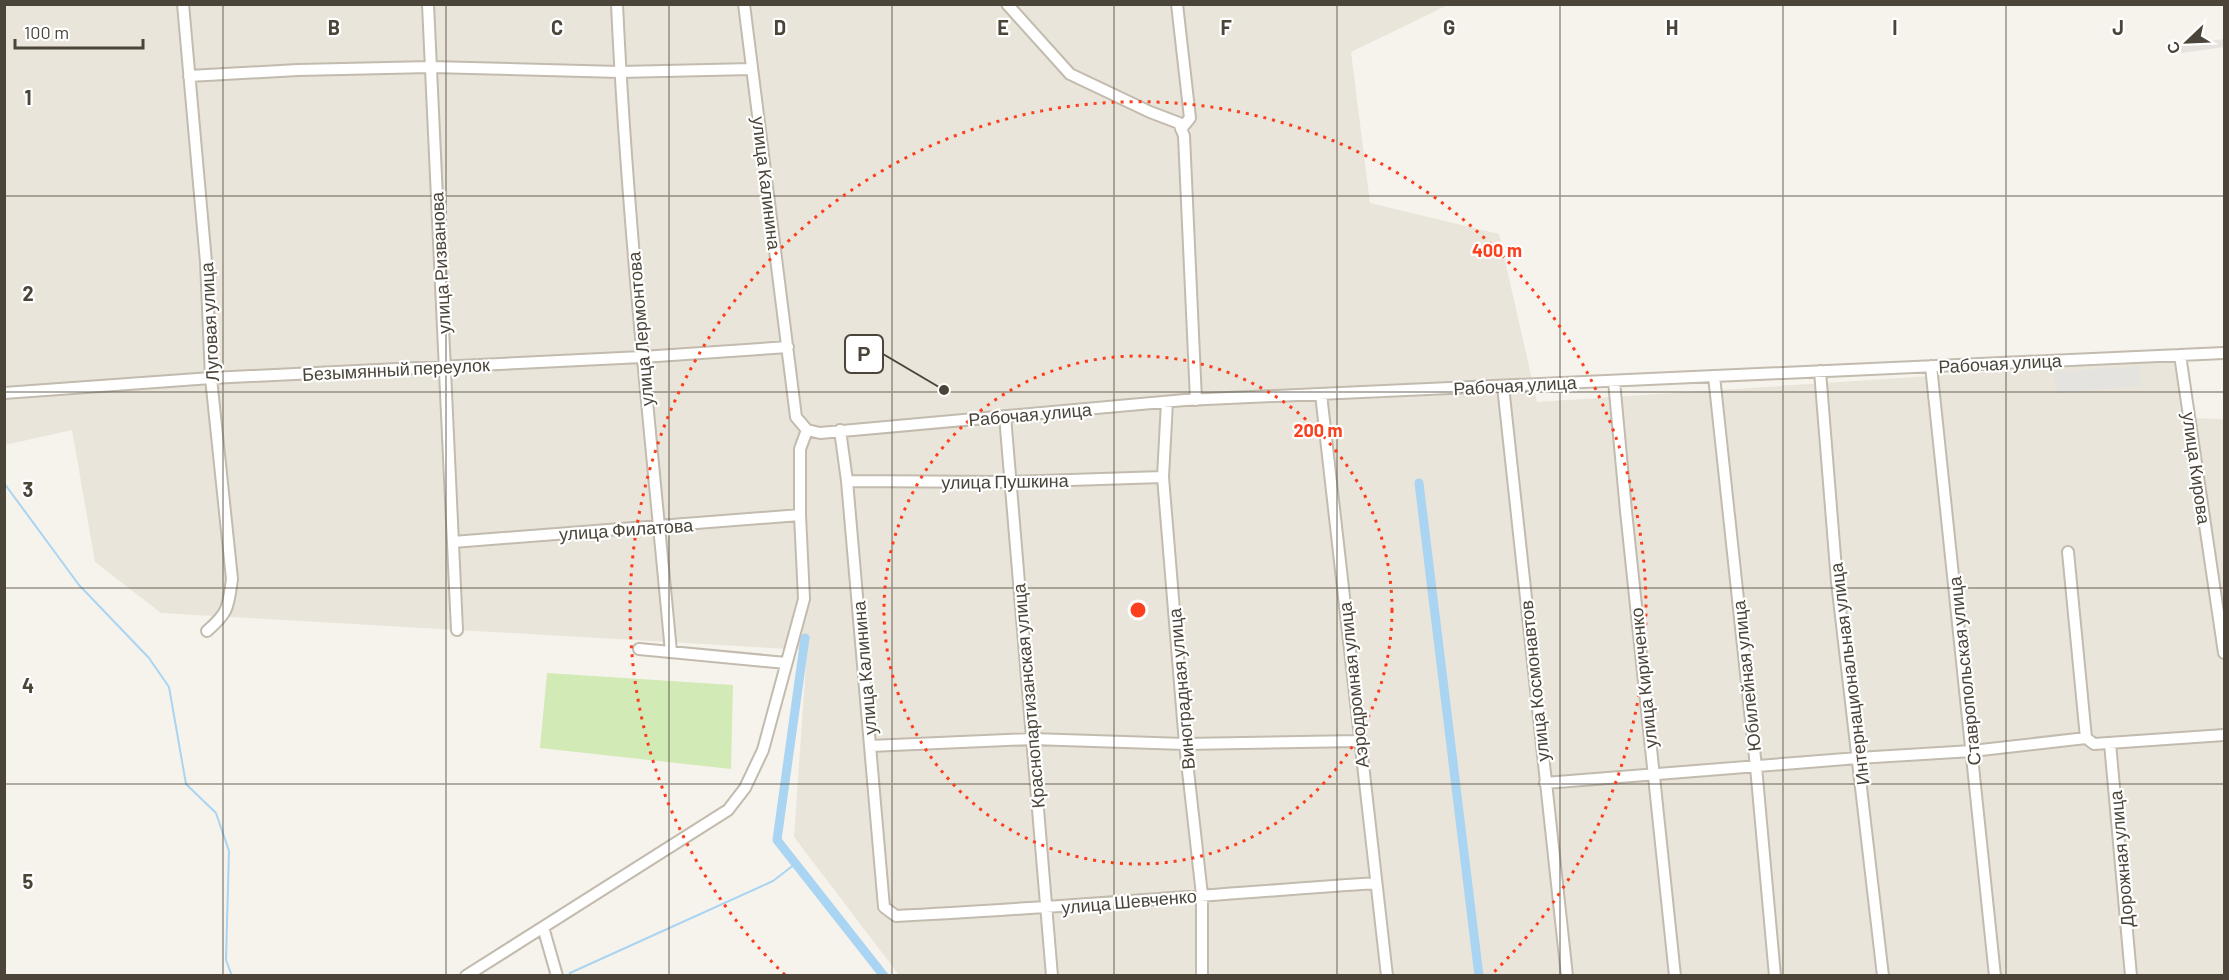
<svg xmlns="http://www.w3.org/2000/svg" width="2229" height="980" font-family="Barlow,sans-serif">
  <rect width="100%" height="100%" fill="#f6f3ec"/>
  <path fill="#eae5da" d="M 4,5 L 1448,5 L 1351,52 L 1370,203 L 1499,234 L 1537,402 L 2173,360 L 2187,418 L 2224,419 L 2224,975 L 899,975 L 794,837 L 807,650 L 161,613 L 95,562 L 72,430 L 5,445 Z"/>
  <path fill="#e6e2dd" d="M 2224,39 L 2224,47 L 2182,53 L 2180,45 Z"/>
  <path fill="#d2eab5" d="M 547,673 L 733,685 L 731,769 L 540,748 Z"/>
  <path fill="#e5e3e0" d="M 2140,366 L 2141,386 L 2056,393 L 2054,372 Z"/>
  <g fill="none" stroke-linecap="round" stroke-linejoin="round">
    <path stroke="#a9d4f2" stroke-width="2" d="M 4,483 L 79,585 L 149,658 L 169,687 L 186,784 L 216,813 L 229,851 L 226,960 L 232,976
      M 570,973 L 773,881 L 795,864"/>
    <path stroke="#a9d4f2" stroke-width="9" d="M 1419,483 L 1479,976
      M 805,638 L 777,840 L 884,976"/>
    <g stroke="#c2bbae" stroke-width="14">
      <path id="minor" d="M 183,4 L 206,262 L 211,378 L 232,579 C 228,607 229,612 207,631
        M 428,4 L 457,630
        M 617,4 C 627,221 651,437 671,652
        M 744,4 L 796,417 L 807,430
        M 1007,4 L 1070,74 L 1150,112 L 1179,123 L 1184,136 L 1196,400
        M 1177,4 L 1190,118 L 1181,129
        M 189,76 L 298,70 L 431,67 L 620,72 L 752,69
        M 2180,355 L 2224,653
        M 1931,366 L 1995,976
        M 1820,371 L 1837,582 L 1883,976
        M 1714,376 L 1756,767 L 1775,976
        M 1614,381 L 1626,511 L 1675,976
        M 1503,386 L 1567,976
        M 4,393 L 211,378 L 642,357 L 788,347
        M 1321,394 L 1387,976
        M 1167,402 L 1163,477 L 1185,744 L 1202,895 L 1202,976
        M 1005,416 L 1052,976
        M 807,430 L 820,433 L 1185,400 L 2224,353
        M 840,430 L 847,481 L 884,907 L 896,916 C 1056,908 1216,894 1376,883
        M 847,481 L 1010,482 L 1163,477
        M 453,542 L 800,515
        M 2068,552 L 2086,738
        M 639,649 L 786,663
        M 2110,743 L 2131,976
        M 870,746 L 1032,739 L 1185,744 L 1359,741
        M 1545,783 L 1858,758 L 1972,751 L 2086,738 L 2094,744 L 2224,735
        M 543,927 L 557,976
        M 466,976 L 728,810 L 745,788 L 763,750 L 804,599 L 800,515 L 800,449 L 807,430"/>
    </g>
    <use href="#minor" stroke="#fff" stroke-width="10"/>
  </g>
  <path fill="none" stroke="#4b4439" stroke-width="1.5" stroke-opacity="0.55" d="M 223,4 L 223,976M 446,4 L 446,976M 669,4 L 669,976M 892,4 L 892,976M 1114,4 L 1114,976M 1337,4 L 1337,976M 1560,4 L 1560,976M 1783,4 L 1783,976M 2006,4 L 2006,976M 4,196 L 2224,196M 4,392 L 2224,392M 4,588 L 2224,588M 4,784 L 2224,784"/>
  <g fill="none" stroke="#fc3f1d" stroke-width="3" stroke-dasharray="3 6">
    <circle cx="1138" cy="610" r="254"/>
    <path d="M785 975A508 508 0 1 1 1491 975"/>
  </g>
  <g text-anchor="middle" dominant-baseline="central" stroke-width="4.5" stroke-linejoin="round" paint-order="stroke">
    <g font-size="18" fill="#4b4439" stroke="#fff">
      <text transform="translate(767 183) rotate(83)">улица Калинина</text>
      <text transform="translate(440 263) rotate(-93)">улица Ризванова</text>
      <text transform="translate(209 322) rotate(-93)">Луговая улица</text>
      <text transform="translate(640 329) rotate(-95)">улица Лермонтова</text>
      <text transform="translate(2000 363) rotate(-3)">Рабочая улица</text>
      <text transform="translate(396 369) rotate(-3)">Безымянный переулок</text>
      <text transform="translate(1515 385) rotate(-3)">Рабочая улица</text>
      <text transform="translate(1030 414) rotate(-5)">Рабочая улица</text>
      <text transform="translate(2197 468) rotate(82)">улица Кирова</text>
      <text transform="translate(1005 481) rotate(-1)">улица Пушкина</text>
      <text transform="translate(626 529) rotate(-4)">улица Филатова</text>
      <text transform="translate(864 668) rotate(-95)">улица Калинина</text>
      <text transform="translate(1964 671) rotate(-96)">Ставропольская улица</text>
      <text transform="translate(1849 674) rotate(-97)">Интернациональная улица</text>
      <text transform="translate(1746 676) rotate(-96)">Юбилейная улица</text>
      <text transform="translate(1643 678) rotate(-96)">улица Кириченко</text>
      <text transform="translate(1534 681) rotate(-96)">улица Космонавтов</text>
      <text transform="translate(1353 685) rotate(-96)">Аэродромная улица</text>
      <text transform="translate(1181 689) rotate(-95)">Виноградная улица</text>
      <text transform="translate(1028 696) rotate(-95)">Краснопартизанская улица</text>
      <text transform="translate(2121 859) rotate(-95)">Дорожная улица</text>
      <text transform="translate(1129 901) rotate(-5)">улица Шевченко</text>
    </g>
  </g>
  <g font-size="20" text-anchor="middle" font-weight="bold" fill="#4b4439" stroke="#fff" stroke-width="4.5" stroke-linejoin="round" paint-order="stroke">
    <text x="334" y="35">B</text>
    <text x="557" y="35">C</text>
    <text x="780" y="35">D</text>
    <text x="1003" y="35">E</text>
    <text x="1226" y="35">F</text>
    <text x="1449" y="35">G</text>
    <text x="1672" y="35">H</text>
    <text x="1895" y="35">I</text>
    <text x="2118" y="35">J</text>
    <text x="28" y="105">1</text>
    <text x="28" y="301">2</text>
    <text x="28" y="497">3</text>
    <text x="28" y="693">4</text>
    <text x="28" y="889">5</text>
  </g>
  <circle cx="1138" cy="610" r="9" fill="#fc3f1d" stroke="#fff" stroke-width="3"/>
  <g font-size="18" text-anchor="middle" font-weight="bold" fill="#fc3f1d" stroke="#fff" stroke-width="4.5" stroke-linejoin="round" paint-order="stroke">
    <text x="1497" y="257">400 m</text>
    <text x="1318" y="437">200 m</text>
  </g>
  <path fill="none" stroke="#4b4439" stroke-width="2" d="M944 390L883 354"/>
  <circle fill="#4b4439" stroke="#fff" stroke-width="2" cx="944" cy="390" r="6"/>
  <rect fill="#fff" stroke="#4b4439" stroke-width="2" x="845" y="335" width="38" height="38" rx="6"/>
  <g font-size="20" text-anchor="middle" font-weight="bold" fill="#4b4439">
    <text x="864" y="361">Р</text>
  </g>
  <rect width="2229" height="980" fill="none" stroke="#4b4439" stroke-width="12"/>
  <g transform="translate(2187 42) rotate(247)" stroke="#ffffff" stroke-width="4.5" paint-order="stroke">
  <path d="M0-4.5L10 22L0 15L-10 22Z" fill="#4b4439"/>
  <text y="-9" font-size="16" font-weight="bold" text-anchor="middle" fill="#4b4439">С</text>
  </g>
  <path d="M15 39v9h128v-9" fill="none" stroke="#4b4439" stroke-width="3"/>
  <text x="24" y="39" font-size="18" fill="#4b4439" stroke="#ffffff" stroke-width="4.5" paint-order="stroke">100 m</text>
</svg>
